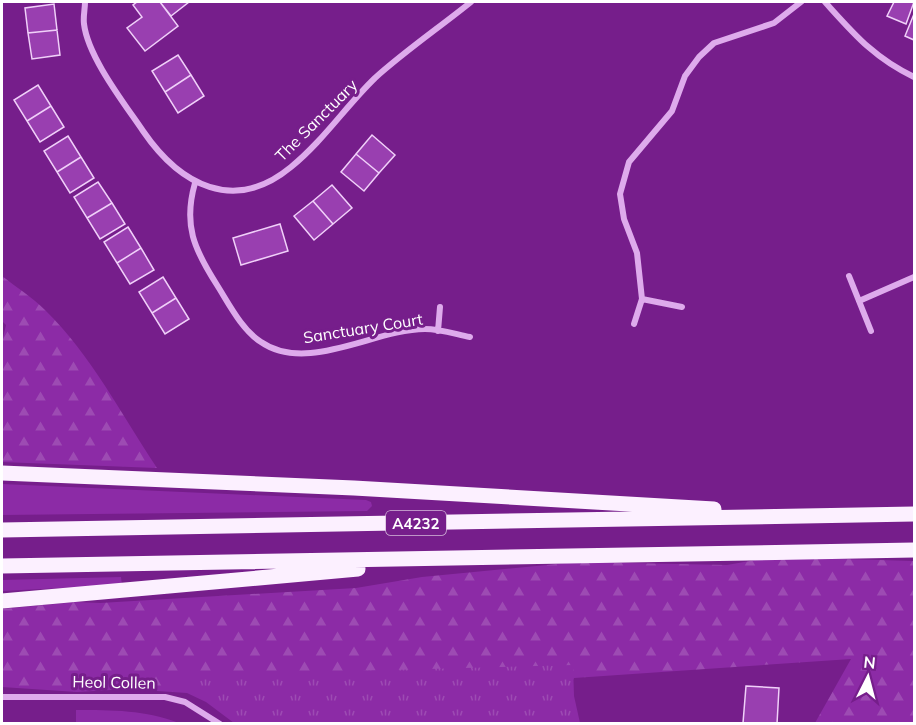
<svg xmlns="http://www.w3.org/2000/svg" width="916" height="725" font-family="Mulish,sans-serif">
  <defs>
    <pattern id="forest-firs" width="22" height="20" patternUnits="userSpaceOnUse" patternTransform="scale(1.5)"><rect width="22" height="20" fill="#8c2ba6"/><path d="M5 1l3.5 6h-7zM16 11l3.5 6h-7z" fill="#9d4bb3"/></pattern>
    <pattern id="park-tufts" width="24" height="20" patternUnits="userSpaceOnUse" patternTransform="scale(1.5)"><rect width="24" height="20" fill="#8c2ba6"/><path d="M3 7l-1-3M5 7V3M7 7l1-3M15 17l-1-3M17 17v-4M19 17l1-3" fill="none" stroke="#9d4bb3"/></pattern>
  </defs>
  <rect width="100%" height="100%" fill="#761e8b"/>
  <path fill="#8c2ba6" d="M 2,484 L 366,500 L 371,502 L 372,506 L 367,511 L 2,515 Z
    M 121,577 L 122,585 L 2,591 L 2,580 Z
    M 76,710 C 112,710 146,710 179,723 L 76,723 Z"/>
  <path fill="url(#forest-firs)" d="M 2,276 C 16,287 32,297 45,310 C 92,356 121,414 157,468 L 2,462 L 2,342 L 6,325 L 2,321 Z
    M 773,557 L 914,561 L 914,723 L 815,723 L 851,659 L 574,678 L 569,689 L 206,687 L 187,693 L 128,689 L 77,692 L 2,687 L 2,609 L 76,602 L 100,603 L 356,588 L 422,577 L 578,562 L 727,565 Z"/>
  <path fill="url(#park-tufts)" d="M 573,665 L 574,696 L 580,723 L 234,723 L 206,702 L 187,693 L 172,676 Z"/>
  <path fill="#993fb0" stroke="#f0d0f9" stroke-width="1.5" d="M 137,2 L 160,2 L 178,26 L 145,51 L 127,28 L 142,17 L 133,5 Z
    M 160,2 L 189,2 L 171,16 Z
    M 894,2 L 914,2 L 906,24 L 887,16 Z
    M 54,4 L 57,30 L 28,33 L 25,8 Z
    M 914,14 L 914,40 L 905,36 Z
    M 57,30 L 60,55 L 32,59 L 28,33 Z
    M 178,55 L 191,75 L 165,92 L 152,71 Z
    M 191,75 L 204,96 L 178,113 L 165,92 Z
    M 38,85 L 51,106 L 27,121 L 14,100 Z
    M 51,106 L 64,127 L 40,142 L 27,121 Z
    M 372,135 L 395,155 L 379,173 L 356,154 Z
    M 68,136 L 81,157 L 57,172 L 44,151 Z
    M 356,154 L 379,173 L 364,191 L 341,172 Z
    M 81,157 L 94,178 L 70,193 L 57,172 Z
    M 98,182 L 112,203 L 87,218 L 74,197 Z
    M 332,185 L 352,208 L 333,224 L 313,201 Z
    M 313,201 L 333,224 L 314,240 L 294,216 Z
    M 112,203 L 125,224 L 100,239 L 87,218 Z
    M 280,224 L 288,251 L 241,265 L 233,238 Z
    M 128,227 L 141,248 L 117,263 L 104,242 Z
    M 141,248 L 154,270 L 130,284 L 117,263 Z
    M 163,277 L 176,298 L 152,313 L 139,292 Z
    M 176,298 L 189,319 L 165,334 L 152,313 Z
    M 746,686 L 779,688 L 777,724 L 743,723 Z"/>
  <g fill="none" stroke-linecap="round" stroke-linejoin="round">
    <path stroke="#deabec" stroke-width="6" d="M 85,2 C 85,9 83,17 84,24 C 88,57 124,103 143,131 C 180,185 234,214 291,167 C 323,141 346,106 375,78 C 405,51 440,27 471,2
      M 825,2 C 854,34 874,58 914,77
      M 195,183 C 183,225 194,249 217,285 C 229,304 242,330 261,342 C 307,374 375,329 425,329 C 440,329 455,334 470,337
      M 849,276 L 871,331
      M 642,299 L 682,307
      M 859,301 L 914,277
      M 634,324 L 642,299 L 637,253 L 624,219 L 620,194 L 629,162 L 672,111 L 685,76 L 699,57 L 714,43 L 774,23 L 801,2
      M 438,331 L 440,307
      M 2,697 L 165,697 L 185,702 L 220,724"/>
    <path stroke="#fcf0ff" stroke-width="15" d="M 2,473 L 354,488 L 714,509
      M 2,530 L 914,514
      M 2,566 L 914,550
      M 2,601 L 358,569"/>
  </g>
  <g text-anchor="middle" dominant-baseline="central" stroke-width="6" stroke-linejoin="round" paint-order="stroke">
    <rect fill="#761e8b" stroke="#d6bcdc" stroke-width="1.5" x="386" y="511" width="60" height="24" rx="4.5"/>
    <g font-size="15" font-weight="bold" fill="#fff">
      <text x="416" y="523">A4232</text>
    </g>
    <g font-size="16" fill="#fff" stroke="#761e8b">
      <text transform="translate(316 120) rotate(-45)">The Sanctuary</text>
      <text transform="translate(363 328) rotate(-9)">Sanctuary Court</text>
      <text transform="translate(114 682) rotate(1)">Heol Collen</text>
    </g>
  </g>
  <rect width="916" height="725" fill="none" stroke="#ffffff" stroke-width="6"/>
  <g transform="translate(868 677) rotate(6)" stroke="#761e8b" stroke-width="4.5" paint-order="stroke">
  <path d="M0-4.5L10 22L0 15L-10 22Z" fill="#ffffff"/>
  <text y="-9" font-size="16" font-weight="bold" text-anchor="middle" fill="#ffffff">N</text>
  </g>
</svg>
